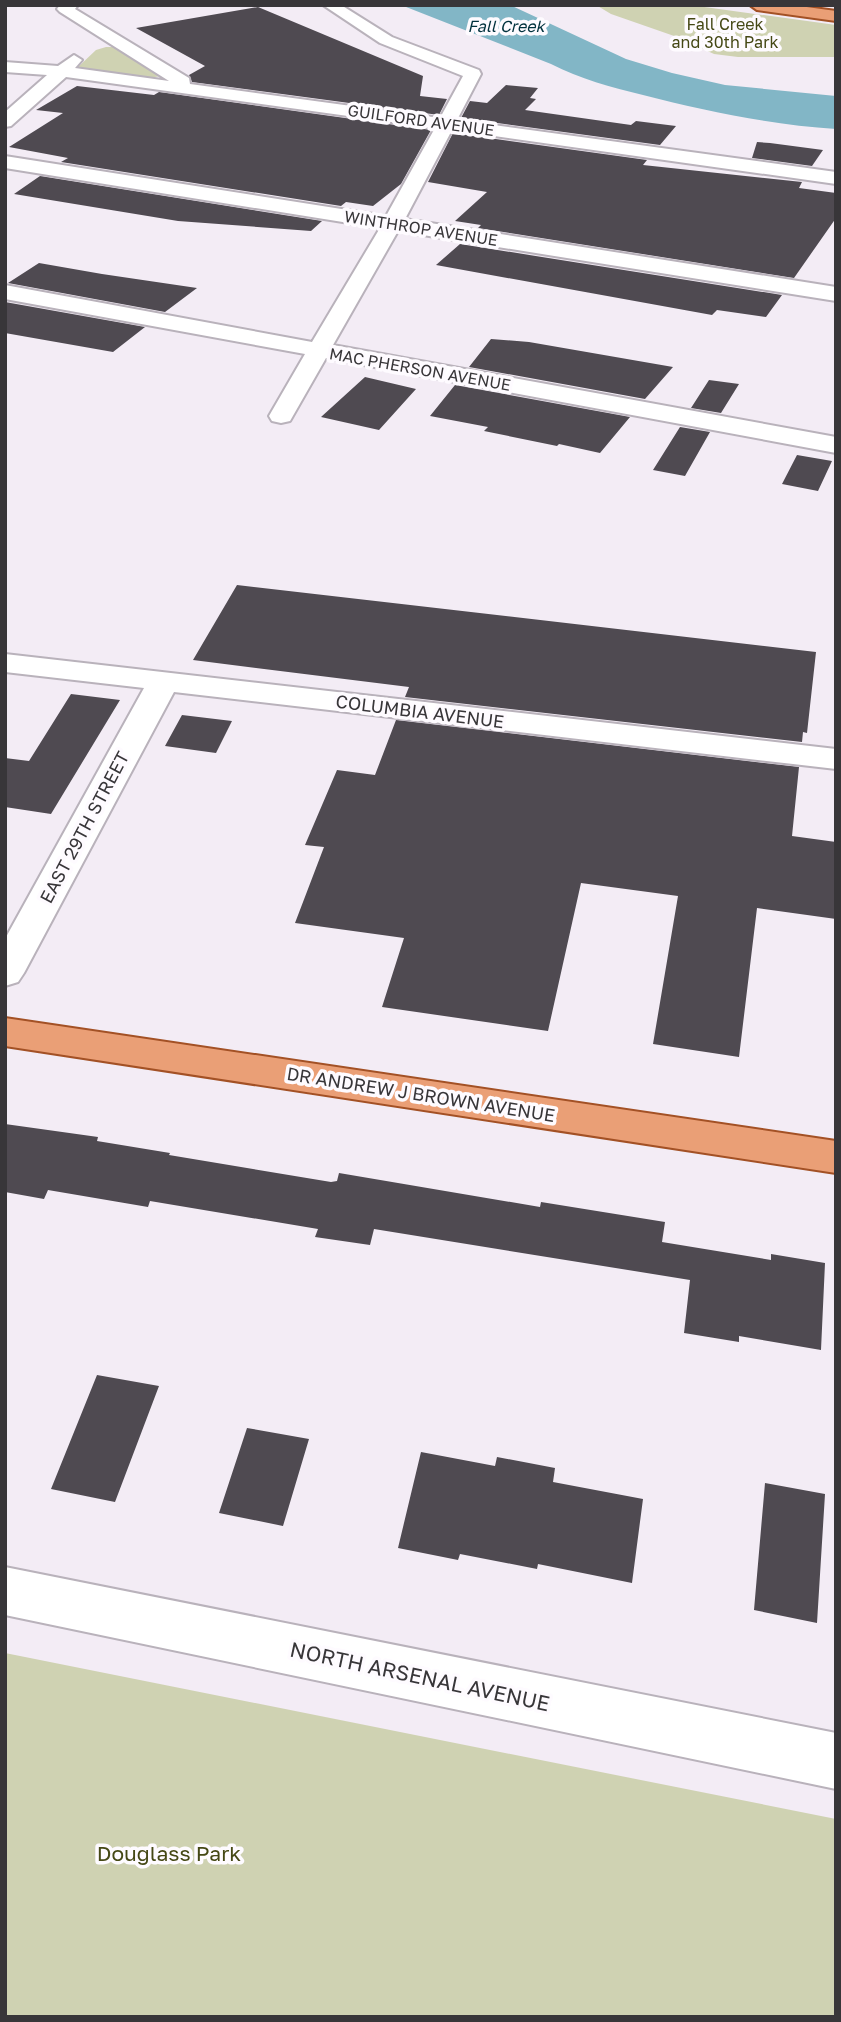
<svg xmlns="http://www.w3.org/2000/svg" width="841" height="2022" font-family="'Golos Text',sans-serif">
  <rect width="100%" height="100%" fill="#f3ecf5"/>
  <path fill="#cfd2b2" d="M 596,5 L 690,5 L 836,25 L 836,57 L 738,57 L 714,54 L 677,37 L 611,14 Z
    M 106,47 L 116,47 L 162,76 L 148,78 L 77,68 L 96,50 Z
    M 5,1653 L 836,1819 L 836,2017 L 5,2017 Z"/>
  <path fill="#82b6c6" d="M 401,5 L 510,5 L 626,59 L 672,73 L 725,85 L 836,96 L 836,129 C 771,125 706,111 643,95 C 611,87 580,79 551,64 Z"/>
  <path fill="#4f4a51" d="M 258,7 L 423,76 L 420,96 L 447,99 L 439,115 L 192,82 L 189,75 L 205,66 L 136,28 Z
    M 506,85 L 538,88 L 530,98 L 536,99 L 525,110 L 631,125 L 636,121 L 676,126 L 660,145 L 461,118 L 470,101 L 487,103 Z
    M 77,86 L 154,95 L 159,92 L 431,130 L 401,184 L 373,206 L 346,202 L 341,206 L 61,162 L 68,158 L 9,147 L 63,113 L 36,110 Z
    M 453,133 L 647,160 L 643,165 L 802,182 L 799,188 L 836,193 L 836,218 L 794,278 L 478,228 L 481,225 L 455,221 L 487,192 L 428,182 Z
    M 757,142 L 770,143 L 823,150 L 812,166 L 752,158 Z
    M 40,176 L 322,221 L 311,231 L 178,221 L 14,194 Z
    M 460,244 L 782,295 L 766,317 L 717,310 L 712,315 L 436,265 Z
    M 39,263 L 102,274 L 197,288 L 165,312 L 8,283 Z
    M 5,302 L 145,327 L 113,352 L 5,333 Z
    M 491,339 L 529,342 L 673,367 L 645,399 L 469,367 Z
    M 365,377 L 416,389 L 379,430 L 321,417 Z
    M 709,380 L 739,384 L 721,413 L 691,408 Z
    M 455,385 L 630,417 L 600,453 L 559,444 L 557,446 L 484,431 L 488,427 L 430,416 Z
    M 680,427 L 710,432 L 685,476 L 653,470 Z
    M 797,455 L 832,461 L 818,491 L 782,484 Z
    M 237,585 L 816,652 L 807,733 L 803,732 L 802,742 L 405,697 L 409,687 L 193,660 Z
    M 71,694 L 120,700 L 51,814 L 5,807 L 5,758 L 29,761 Z
    M 182,715 L 232,721 L 216,753 L 165,746 Z
    M 396,720 L 799,767 L 792,836 L 836,842 L 836,919 L 757,908 L 739,1057 L 653,1044 L 678,896 L 581,883 L 548,1031 L 382,1007 L 404,938 L 295,923 L 324,847 L 305,845 L 337,770 L 375,775 Z
    M 5,1124 L 98,1137 L 97,1141 L 170,1153 L 169,1155 L 331,1182 L 337,1181 L 339,1173 L 540,1207 L 541,1202 L 665,1222 L 662,1242 L 771,1260 L 771,1254 L 825,1263 L 821,1350 L 739,1336 L 739,1342 L 684,1333 L 690,1280 L 374,1229 L 370,1245 L 315,1237 L 318,1229 L 150,1201 L 148,1207 L 48,1190 L 44,1199 L 5,1192 Z
    M 97,1375 L 159,1386 L 115,1502 L 51,1489 Z
    M 247,1428 L 309,1439 L 283,1526 L 219,1513 Z
    M 421,1452 L 495,1466 L 497,1457 L 555,1468 L 553,1482 L 643,1499 L 632,1583 L 538,1564 L 537,1569 L 460,1554 L 458,1560 L 398,1548 Z
    M 765,1483 L 825,1494 L 817,1623 L 754,1610 Z"/>
  <g fill="none" stroke-linecap="round" stroke-linejoin="round">
    <g stroke="#b9b2bb" stroke-width="4">
      <path id="minor" d="M 60,5 L 78,5 L 75,9 L 189,78 L 190,84 L 440,118 L 463,76 L 380,43 L 323,5 L 341,5 L 392,37 L 479,70 L 481,74 L 457,120 L 836,172 L 836,184 L 452,130 L 405,219 L 836,287 L 836,301 L 398,231 L 333,345 L 836,437 L 836,453 L 326,358 L 290,421 L 281,423 L 272,421 L 269,416 L 305,354 L 5,299 L 5,285 L 312,342 L 380,228 L 5,168 L 5,156 L 386,216 L 435,128 L 66,77 L 11,126 L 5,127 L 5,112 L 47,75 L 5,72 L 5,62 L 58,66 L 74,55 L 82,60 L 75,68 L 169,81 L 60,12 L 57,9 Z
        M 5,654 L 836,749 L 836,769 L 174,692 L 24,973 L 18,982 L 5,986 L 5,939 L 144,688 L 5,672 Z
        M 5,1567 L 836,1733 L 836,1789 L 5,1615 Z"/>
    </g>
    <g stroke="#a35125" stroke-width="4">
      <path id="major" d="M 750,5 L 792,5 L 836,11 L 836,21 L 757,10 Z
        M 5,1018 L 836,1141 L 836,1173 L 5,1046 Z"/>
    </g>
    <use href="#minor" fill="#fff" fill-rule="evenodd"/>
    <use href="#major" fill="#ea9f76" fill-rule="evenodd"/>
  </g>
  <g text-anchor="middle" dominant-baseline="central" stroke-width="7" stroke-linejoin="round" paint-order="stroke">
    <g font-size="16" fill="#454815" stroke="#fefbff">
      <text x="725" y="24">Fall Creek<tspan x="725" dy="18">and 30th Park</tspan></text>
    </g>
    <g font-size="16" font-style="italic" fill="#00313d" stroke="#fefbff">
      <text x="506" y="26">Fall Creek</text>
    </g>
    <g font-size="16" fill="#383639" stroke="#fefbff">
      <text transform="translate(421 120) rotate(8)">GUILFORD AVENUE</text>
      <text transform="translate(421 228) rotate(9)">WINTHROP AVENUE</text>
      <text transform="translate(420 369) rotate(10)">MAC PHERSON AVENUE</text>
    </g>
    <g font-size="18" fill="#383639" stroke="#fefbff">
      <text transform="translate(420 711) rotate(7)">COLUMBIA AVENUE</text>
      <text transform="translate(84 827) rotate(-62)">EAST 29TH STREET</text>
      <text transform="translate(421 1094) rotate(9)">DR ANDREW J BROWN AVENUE</text>
    </g>
    <g font-size="21" fill="#383639" stroke="#fefbff">
      <text transform="translate(420 1676) rotate(12)">NORTH ARSENAL AVENUE</text>
    </g>
    <g font-size="21" fill="#454815" stroke="#fefbff">
      <text x="169" y="1853">Douglass Park</text>
    </g>
  </g>
  <rect width="841" height="2022" fill="none" stroke="#383639" stroke-width="14"/>
</svg>
